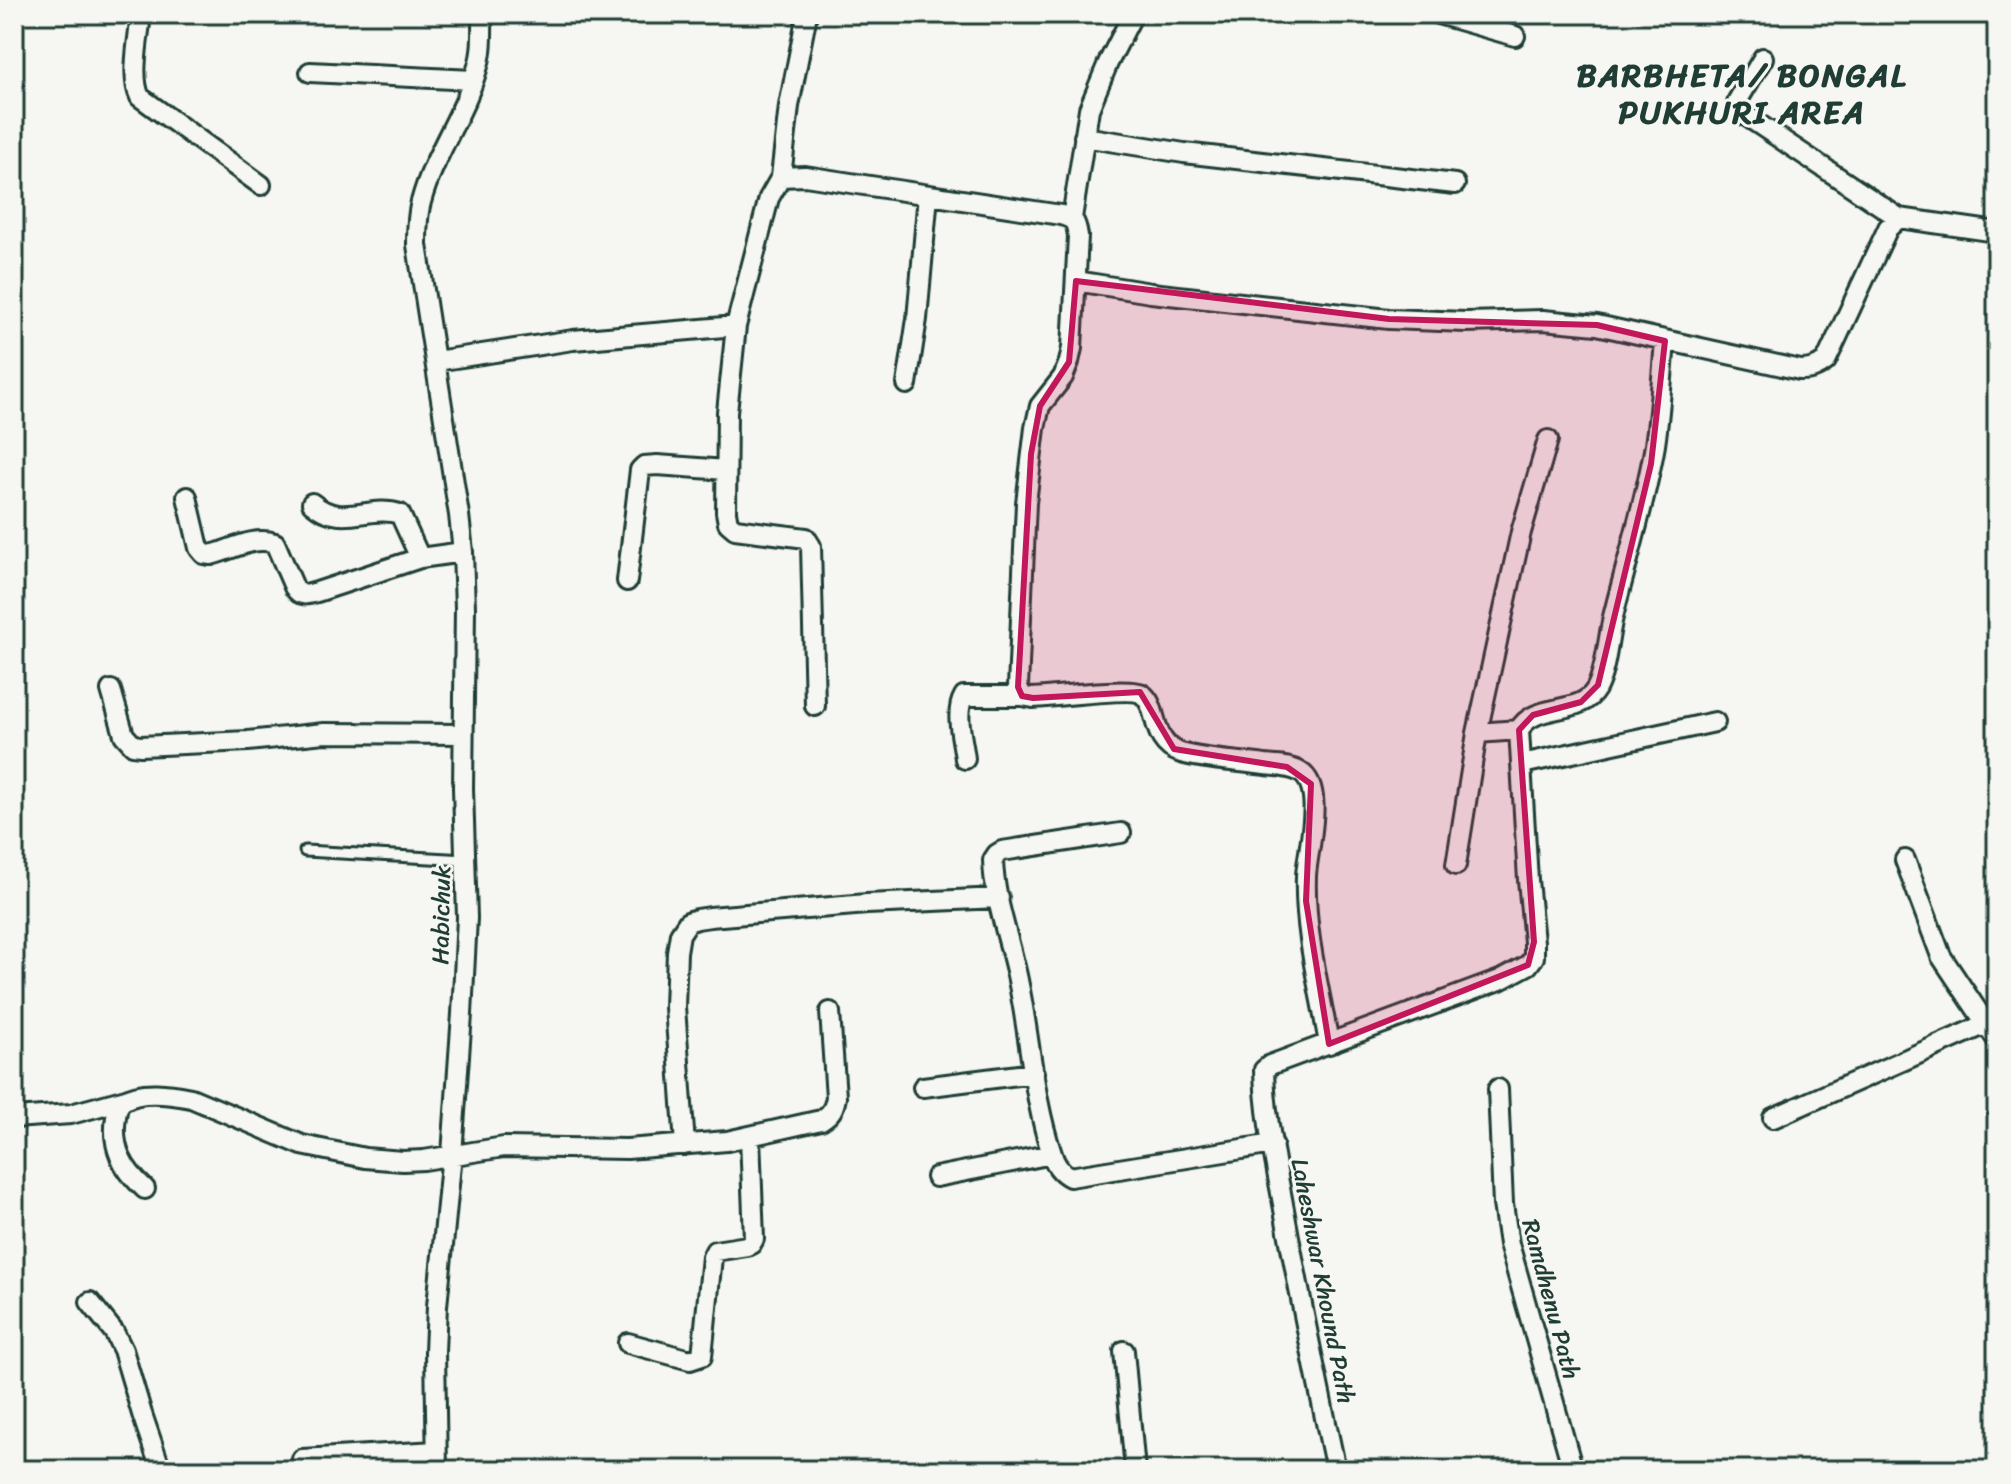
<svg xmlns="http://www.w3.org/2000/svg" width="2011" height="1484" font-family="Sriracha,sans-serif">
  <rect width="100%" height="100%" fill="#f6f6f2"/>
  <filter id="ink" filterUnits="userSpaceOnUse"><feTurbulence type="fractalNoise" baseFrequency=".0125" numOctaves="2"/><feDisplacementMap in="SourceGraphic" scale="16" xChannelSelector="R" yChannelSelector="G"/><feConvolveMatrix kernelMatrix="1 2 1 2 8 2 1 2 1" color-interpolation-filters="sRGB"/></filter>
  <g filter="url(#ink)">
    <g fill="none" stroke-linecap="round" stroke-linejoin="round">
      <g stroke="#1f3d34" stroke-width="15">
        <path id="service" d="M 305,851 L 466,860"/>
      </g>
      <g stroke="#1f3d34" stroke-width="24">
        <path id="minor" d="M 141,14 C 139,36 130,78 140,97 L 261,185
          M 1438,14 L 1515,36
          M 1763,58 L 1738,100 L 1737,104 L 1739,111 L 1899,218
          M 310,72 L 473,80
          M 1084,137 L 1184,153 L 1455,184
          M 781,177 L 789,106 L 807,14
          M 1072,218 L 1089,109 L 1108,63 L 1133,14
          M 1076,281 L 1151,293 L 1389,319 L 1466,322 L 1543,320 L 1597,325 L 1800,370 C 1811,370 1817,368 1826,361 L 1888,228 L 1899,218 L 1997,232
          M 436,361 L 573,340 L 736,326
          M 907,384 L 917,319 L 928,195
          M 187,497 L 199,548 L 204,554 L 211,555 C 231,550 253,536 275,543 L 294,587 C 300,597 307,595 317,592 L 420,558 L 463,552
          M 312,503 C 342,529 369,504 400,514 L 420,558
          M 627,581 L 640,470 L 644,466 L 657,465 L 726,470
          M 111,690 L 124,735 L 133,745 L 141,746 L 248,741 L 324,733 L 463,734
          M 815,706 L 811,546 L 806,538 L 735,529 L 728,523 L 726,512 L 727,412 L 736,326 L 769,198 L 781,177 L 805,176 L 1061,215 C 1075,219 1076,222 1078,236 L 1072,348 L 1069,362 L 1063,377 L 1040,406 L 1035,428 L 1026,503 L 1018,687 L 1022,696 L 1033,698 C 1051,697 1132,687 1142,694 C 1160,706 1149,743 1181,753 C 1205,760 1239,761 1265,765 C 1276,766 1290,766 1300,772 C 1326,787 1307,851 1306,876 C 1304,933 1320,989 1329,1044
          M 1477,733 L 1521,532 L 1548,440
          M 965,759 C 963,740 954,713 964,696 L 1022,696
          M 1522,764 L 1715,722
          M 1121,833 L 1002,851 L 997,854 L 993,860 C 994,900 1010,940 1018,980 C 1030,1037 1033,1098 1052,1154 C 1055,1165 1060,1172 1070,1177 L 1273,1144
          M 1905,860 L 1941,956 L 1997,1040
          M 1456,865 L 1477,733 L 1519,730
          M 923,1087 L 1034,1073
          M 1498,1089 L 1503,1204 L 1509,1244 L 1573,1470
          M 14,1118 L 71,1114 L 126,1099
          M 1773,1118 L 1986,1024
          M 685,1145 L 675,1007 L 677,952 L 680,934 L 688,922 L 697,919 L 710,917 L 867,904 L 999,898
          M 936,1177 L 1052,1154
          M 145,1189 C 123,1169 111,1148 116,1117 C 117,1111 117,1105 123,1101 C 141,1089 171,1094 191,1098 L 302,1145 L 365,1158 L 403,1161 L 424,1160 L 504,1147 L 627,1149 L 727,1141 L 821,1120 C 831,1114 834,1109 836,1097 L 830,1012
          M 90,1302 L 114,1332 L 123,1350 L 142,1414 L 161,1470
          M 628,1343 L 690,1360 L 702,1356 L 712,1257 L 715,1251 L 747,1246 L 751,1244 L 754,1239 L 750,1137
          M 1124,1351 L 1135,1470
          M 302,1459 L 436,1451
          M 437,1470 L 435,1351 L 437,1306 L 452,1154 L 462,1014 L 467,918 L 463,788 L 465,608 L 463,552 L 459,515 L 417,245 C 417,231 417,216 421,202 C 434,152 469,108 480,58 C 483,44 482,28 482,14
          M 1336,1470 C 1317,1381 1299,1293 1283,1204 C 1275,1160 1265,1115 1264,1070 L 1270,1065 L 1500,980 L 1528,965 L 1534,957 L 1534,942 L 1528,880 L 1519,730 C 1535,701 1580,717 1596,689 C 1606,671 1608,638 1613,617 C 1627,560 1645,503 1655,445 C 1660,411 1662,376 1665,341"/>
      </g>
      <use href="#service" stroke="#f6f6f2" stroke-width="9"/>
      <use href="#minor" stroke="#f6f6f2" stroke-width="18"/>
    </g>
  </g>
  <path fill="#c2185b" fill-opacity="0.2" stroke="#c2185b" stroke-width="6" stroke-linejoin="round" d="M 1076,281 L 1389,319 L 1597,325 L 1665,341 L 1651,464 L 1598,685 L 1581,702 L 1533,715 L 1519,730 L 1534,942 L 1528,965 L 1329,1044 L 1306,901 L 1311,784 L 1287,767 L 1174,749 L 1140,692 L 1033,698 L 1022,696 L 1018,687 L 1031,454 L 1040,406 L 1069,362 Z"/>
  <g text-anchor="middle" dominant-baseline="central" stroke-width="6" stroke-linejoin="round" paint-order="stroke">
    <g font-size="24" fill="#1f3d34" stroke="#f6f6f2">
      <text transform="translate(441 915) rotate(-89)">Habichuk</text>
      <text transform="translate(1323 1281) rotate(79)">Laheshwar Khound Path</text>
      <text transform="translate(1551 1299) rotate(75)">Ramdhenu Path</text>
    </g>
    <g font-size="32" font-weight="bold" letter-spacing="2" fill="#1f3d34" stroke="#f6f6f2">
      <text x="1742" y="75">BARBHETA/ BONGAL<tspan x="1742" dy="37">PUKHURI AREA</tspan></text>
    </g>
  </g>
  <rect width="2011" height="1484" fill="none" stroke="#f6f6f2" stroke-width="48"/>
  <rect x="24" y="24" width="1963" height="1436" fill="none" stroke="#1f3d34" stroke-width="3" filter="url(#ink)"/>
</svg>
